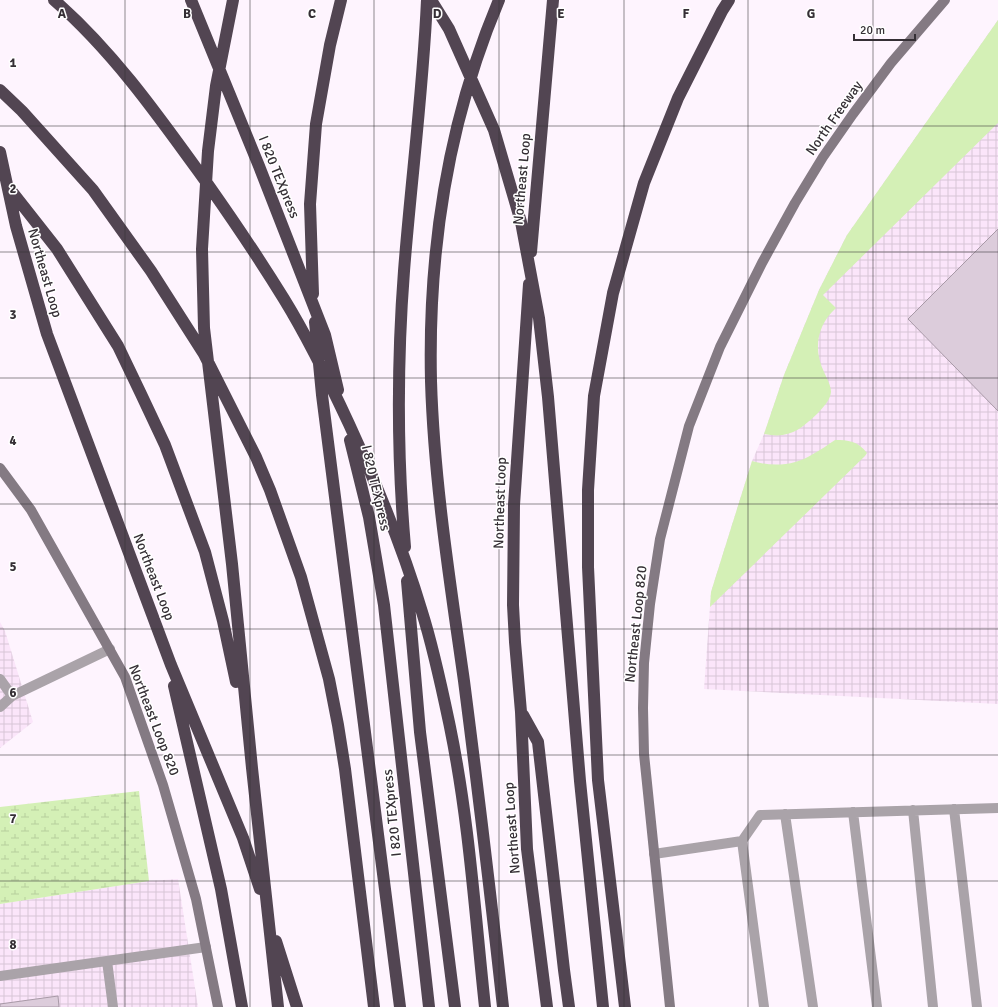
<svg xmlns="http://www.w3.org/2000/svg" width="998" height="1007" font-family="Signika,sans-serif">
  <defs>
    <pattern id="industrial-grid" width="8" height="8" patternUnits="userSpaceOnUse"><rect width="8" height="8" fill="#fbe5fa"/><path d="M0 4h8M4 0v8" fill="none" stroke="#d8c5d7"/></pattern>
    <pattern id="wetland-marsh" width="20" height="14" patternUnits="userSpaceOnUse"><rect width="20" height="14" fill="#d4f0b6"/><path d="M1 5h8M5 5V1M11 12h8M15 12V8" fill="none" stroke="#b7ce9d"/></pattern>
  </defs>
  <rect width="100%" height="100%" fill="#fef4fe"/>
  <path fill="url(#industrial-grid)" d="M 998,20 L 998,704 L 704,689 L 711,592 L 752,461 L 764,434 L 784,375 L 819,290 L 847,235 Z
    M 0,622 L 5,631 L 33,722 L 0,748 Z
    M 178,879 L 198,1007 L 0,1007 L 0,904 L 149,881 Z"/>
  <path fill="#d4f0b6" d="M 998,20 L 998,123 L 823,295 L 836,308 C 817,325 813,349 824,372 C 827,379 831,385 831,392 C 830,401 823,407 818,413 C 800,430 789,439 764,434 L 784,375 L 819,290 L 847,235 Z
    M 835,440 C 848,440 858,441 867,453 L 865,456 L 710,607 L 711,592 L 752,461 C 772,467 795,466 813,454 C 821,450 827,445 835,440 Z"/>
  <path fill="url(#wetland-marsh)" d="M 139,791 L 149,881 L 0,904 L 0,807 Z"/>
  <path fill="#dcccdb" stroke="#a899a7" d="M 998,229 L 998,411 L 908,319 Z
    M 58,996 L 59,1007 L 0,1007 L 0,1004 Z"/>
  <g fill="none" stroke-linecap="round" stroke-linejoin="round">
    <path stroke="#aaa3a9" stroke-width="10" d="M 0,679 L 12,696 L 0,707
      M 12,696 L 110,649
      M 954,809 L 977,1007
      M 913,810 L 933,1007
      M 853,812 L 877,1007
      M 785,814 L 813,1007
      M 742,841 L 764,1007
      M 654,854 L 742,841 L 760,815 L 998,808
      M 107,961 L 113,1007
      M 0,976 L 206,947"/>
    <path stroke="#847a83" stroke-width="10" d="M 0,468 L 31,510 L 125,677 L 163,785 L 196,899 L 218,1007
      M 670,1007 L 644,754 L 643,708 L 644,663 L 650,604 L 660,539 L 689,426 L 720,347 L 762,263 L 795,203 L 823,157 L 853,114 L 891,63 L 945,0"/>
    <path stroke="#524552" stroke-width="12" d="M 54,0 C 115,53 162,121 209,186 C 235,223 260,260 284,299 C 308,338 329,381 349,424 C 377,485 403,548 422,612 C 434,650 442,689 450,727 C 469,819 475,914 485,1007
      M 191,0 L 259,166 L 325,335 L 338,390
      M 233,0 L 216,86 L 208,151 L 202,249 L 204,328 L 232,564 L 252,768 L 278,1007
      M 431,0 L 449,29 L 494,130 L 521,222 L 539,318 L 548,397 L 580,781 L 603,1007
      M 499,0 C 448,121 428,250 431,381 C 434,481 450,582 464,681 C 478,790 491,898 503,1007
      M 0,90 L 22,111 L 93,190 L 151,271 L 204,354 L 256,457 L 270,490 L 301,577 L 329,679 L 338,725 L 345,769 L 374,1007
      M 0,152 L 16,226 L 47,334 L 171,665 L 243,838 L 260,889
      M 9,188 L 57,249 L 118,346 L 141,394 L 165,445 L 205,552 L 223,621 L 236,682
      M 531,252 L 553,0
      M 529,284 L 514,505 L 513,605 L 515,642 L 521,712 L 527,849 L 547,1007
      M 313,294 L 310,204 L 316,124 L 330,45 L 341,0
      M 315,322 L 322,395 L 400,1007
      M 350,440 L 369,517 L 384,605 L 429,1007
      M 405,547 C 397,455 397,363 404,271 C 411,181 423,91 427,0
      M 407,581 L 420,732 L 455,1007
      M 174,686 L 221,889 L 242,1007
      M 523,715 L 538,742 L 564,970 L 569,1007
      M 276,941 L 297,1007
      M 625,1007 L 598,780 L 588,567 L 588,490 L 594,396 L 613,293 L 644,183 L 678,98 L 722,11 L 729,0"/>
  </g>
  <path fill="none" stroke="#352f35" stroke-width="1" stroke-opacity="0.55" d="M 125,0 L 125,1007M 250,0 L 250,1007M 374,0 L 374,1007M 499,0 L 499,1007M 624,0 L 624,1007M 748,0 L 748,1007M 873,0 L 873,1007M 0,126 L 998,126M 0,252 L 998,252M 0,378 L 998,378M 0,504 L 998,504M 0,629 L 998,629M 0,755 L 998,755M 0,881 L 998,881"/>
  <g text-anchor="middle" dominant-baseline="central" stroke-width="3" stroke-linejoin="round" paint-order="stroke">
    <g font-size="14" fill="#352f35" stroke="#fff">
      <text transform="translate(834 118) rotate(-55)">North Freeway</text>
      <text transform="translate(279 177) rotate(68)">I 820 TEXpress</text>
      <text transform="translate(522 179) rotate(-85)">Northeast Loop</text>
      <text transform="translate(45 273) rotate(74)">Northeast Loop</text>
      <text transform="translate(376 488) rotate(77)">I 820 TEXpress</text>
      <text transform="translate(500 503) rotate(-88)">Northeast Loop</text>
      <text transform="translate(154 577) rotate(69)">Northeast Loop</text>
      <text transform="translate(636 624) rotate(-84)">Northeast Loop 820</text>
      <text transform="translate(154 720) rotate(69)">Northeast Loop 820</text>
      <text transform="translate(392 813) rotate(-96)">I 820 TEXpress</text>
      <text transform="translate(512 828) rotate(-94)">Northeast Loop</text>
    </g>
  </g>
  <g font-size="13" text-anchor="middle" font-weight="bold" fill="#352f35" stroke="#fff" stroke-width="3" stroke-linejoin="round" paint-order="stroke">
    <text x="62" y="18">A</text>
    <text x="187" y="18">B</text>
    <text x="312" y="18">C</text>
    <text x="437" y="18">D</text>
    <text x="561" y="18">E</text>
    <text x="686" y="18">F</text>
    <text x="811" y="18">G</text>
    <text x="13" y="67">1</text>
    <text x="13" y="193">2</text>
    <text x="13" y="319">3</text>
    <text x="13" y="445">4</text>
    <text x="13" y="571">5</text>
    <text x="13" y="697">6</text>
    <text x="13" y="823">7</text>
    <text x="13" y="949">8</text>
  </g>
  <path d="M854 34v6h61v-6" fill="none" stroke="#352f35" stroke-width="2"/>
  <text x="860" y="34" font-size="12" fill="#352f35" stroke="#ffffff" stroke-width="3" paint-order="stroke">20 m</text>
</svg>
